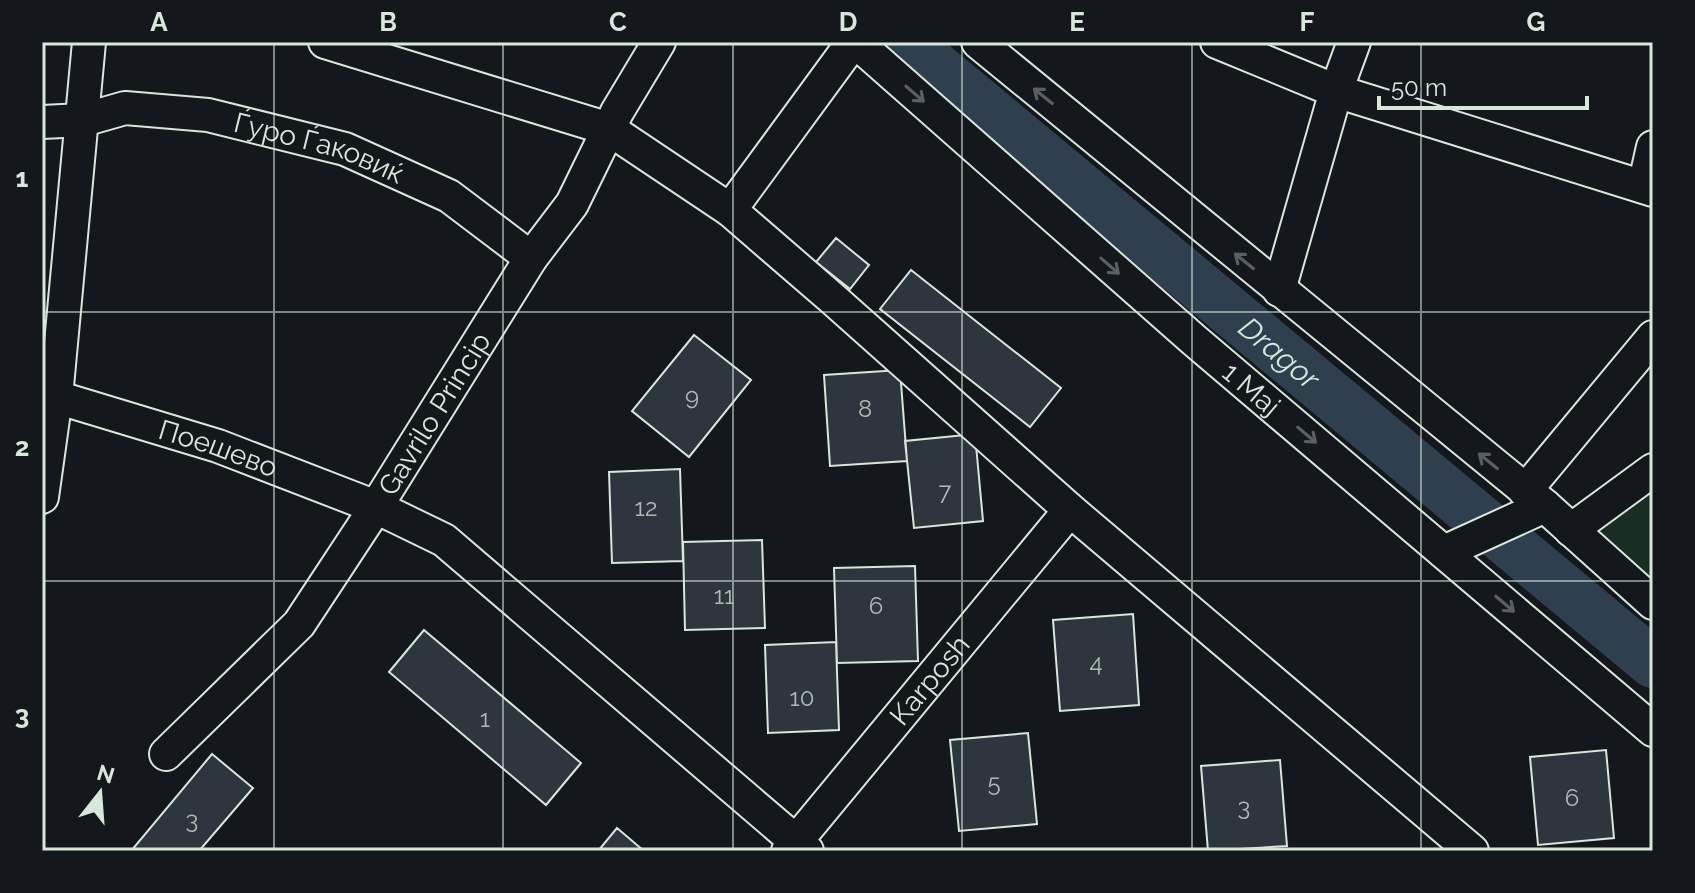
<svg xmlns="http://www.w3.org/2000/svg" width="1695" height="893" font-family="Raleway,sans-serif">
  <rect width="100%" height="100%" fill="#14181c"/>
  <path fill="#1a2d24" stroke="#939e99" stroke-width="2" d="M 1653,483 L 1653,587 L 1597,537 L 1599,529 Z"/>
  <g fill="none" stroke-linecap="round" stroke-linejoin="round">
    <path stroke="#2f3f4d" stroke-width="50" id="s1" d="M 906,42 L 1653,663"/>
  </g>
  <path fill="#2c363c" stroke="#d8e6dc" stroke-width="2" d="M 836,238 L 869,265 L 850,289 L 816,262 Z
    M 911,270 L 1061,388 L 1030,427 L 880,309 Z
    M 694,335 L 751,380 L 689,457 L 632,411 Z
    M 900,370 L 907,461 L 830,466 L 824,375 Z
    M 975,434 L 983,521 L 914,528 L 905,441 Z
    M 680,469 L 683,561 L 612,563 L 609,472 Z
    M 762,540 L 765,628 L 685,630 L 683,542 Z
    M 915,566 L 918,661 L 837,663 L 834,568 Z
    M 1133,614 L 1139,705 L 1060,711 L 1053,620 Z
    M 424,630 L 581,763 L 546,805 L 389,672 Z
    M 836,642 L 839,730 L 768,733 L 765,645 Z
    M 1028,733 L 1037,824 L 959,831 L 950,740 Z
    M 1606,750 L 1614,838 L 1538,845 L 1530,757 Z
    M 212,754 L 253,788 L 199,851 L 131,851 Z
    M 1280,760 L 1287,846 L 1208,851 L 1201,766 Z
    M 617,828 L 644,851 L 598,851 Z"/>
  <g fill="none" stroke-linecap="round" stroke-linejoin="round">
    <g stroke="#d8e6dc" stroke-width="36">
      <g id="minor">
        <path d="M 325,42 L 609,129 L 730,210 L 833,299 L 1070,510 L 1472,851"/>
        <path id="s2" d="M 856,42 L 1194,340 L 1653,730"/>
        <path d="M 978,42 L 1545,506 L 1653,603"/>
        <path d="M 1217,42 L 1336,91 L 1653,190"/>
        <path id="s3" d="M 42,122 L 83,120 L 125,108 L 208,115 L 345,149 L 449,196 L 531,258"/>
        <path d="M 1644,187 L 1653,147"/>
        <path d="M 730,210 L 853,42"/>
        <path d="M 1279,290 L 1336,91 L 1354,42"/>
        <path id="s4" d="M 56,397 L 218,446 L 376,507 L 444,540 L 807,851"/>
        <path d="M 1525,491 L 1653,337"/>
        <path d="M 42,497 L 56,397 L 89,42"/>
        <path d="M 1571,530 L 1653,470"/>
        <path d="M 1444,552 L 1545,506"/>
        <path id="s5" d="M 166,754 L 299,624 L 376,507 L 531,258 L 572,204 L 617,112 L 659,42"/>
        <path id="s6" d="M 788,851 L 1070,510"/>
      </g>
    </g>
    <use href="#minor" stroke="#14181c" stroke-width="32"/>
  </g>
  <defs><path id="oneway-shaft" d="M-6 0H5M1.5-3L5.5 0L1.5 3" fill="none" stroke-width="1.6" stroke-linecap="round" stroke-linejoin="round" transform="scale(2)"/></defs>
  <g stroke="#59605f">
    <use href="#oneway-shaft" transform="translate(915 94) rotate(41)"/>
    <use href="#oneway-shaft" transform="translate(1043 96) rotate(-141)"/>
    <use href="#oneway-shaft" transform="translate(1244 261) rotate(-141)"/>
    <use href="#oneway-shaft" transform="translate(1110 266) rotate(41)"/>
    <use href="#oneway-shaft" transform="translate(1307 435) rotate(40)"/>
    <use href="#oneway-shaft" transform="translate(1488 461) rotate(-141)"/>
    <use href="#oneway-shaft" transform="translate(1505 604) rotate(40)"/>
  </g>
  <path fill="none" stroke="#d8e6dc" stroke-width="2" stroke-opacity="0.55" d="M 274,42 L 274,851M 503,42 L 503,851M 733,42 L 733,851M 962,42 L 962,851M 1192,42 L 1192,851M 1421,42 L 1421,851M 42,312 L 1653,312M 42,581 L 1653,581"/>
  <g text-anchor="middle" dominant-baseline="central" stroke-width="6" stroke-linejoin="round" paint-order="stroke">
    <g font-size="24" fill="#adbab4">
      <text x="692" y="396">9</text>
      <text x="865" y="408">8</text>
      <text x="945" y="491">7</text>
      <text x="646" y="507">12</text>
      <text x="724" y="595">11</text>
      <text x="876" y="605">6</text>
      <text x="1096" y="662">4</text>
      <text x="802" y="697">10</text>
      <text x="485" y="718">1</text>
      <text x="994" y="782">5</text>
      <text x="1572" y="797">6</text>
      <text x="1244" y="806">3</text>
      <text x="192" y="819">3</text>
    </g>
    <g font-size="28" fill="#d8e6dc" stroke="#14181c">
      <text stroke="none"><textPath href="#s3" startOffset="284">Ѓуро Ѓаковиќ</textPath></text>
      <text stroke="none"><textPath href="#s2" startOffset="526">1 Maj</textPath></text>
      <text stroke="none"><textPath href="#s5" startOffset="436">Gavrilo Princip</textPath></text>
      <text stroke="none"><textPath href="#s4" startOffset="170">Поешево</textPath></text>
      <text stroke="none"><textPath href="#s6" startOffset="222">Karposh</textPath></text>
    </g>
    <g font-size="30" font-style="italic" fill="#d8e6dc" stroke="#14181c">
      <text stroke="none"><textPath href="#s1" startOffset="486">Dragor</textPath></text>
    </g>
  </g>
  <rect width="1695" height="893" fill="none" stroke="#14181c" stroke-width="88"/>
  <g transform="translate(100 793) rotate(17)" stroke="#14181c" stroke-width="6" paint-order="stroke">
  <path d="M0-6L14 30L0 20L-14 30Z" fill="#d8e6dc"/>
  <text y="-12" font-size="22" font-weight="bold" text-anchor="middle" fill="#d8e6dc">N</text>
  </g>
  <path d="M1379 96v12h208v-12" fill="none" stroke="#d8e6dc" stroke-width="4"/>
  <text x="1391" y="96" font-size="24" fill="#d8e6dc" stroke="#14181c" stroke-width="6" paint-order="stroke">50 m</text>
  <rect x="44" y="44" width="1607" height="805" fill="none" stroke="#d8e6dc" stroke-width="3"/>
  <g font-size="26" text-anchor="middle" font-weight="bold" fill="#d8e6dc">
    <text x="159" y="31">A</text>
    <text x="388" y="31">B</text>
    <text x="618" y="31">C</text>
    <text x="848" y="31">D</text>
    <text x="1077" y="31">E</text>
    <text x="1307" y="31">F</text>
    <text x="1536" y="31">G</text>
    <text x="22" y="187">1</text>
    <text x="22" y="456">2</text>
    <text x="22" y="724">3</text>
  </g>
</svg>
